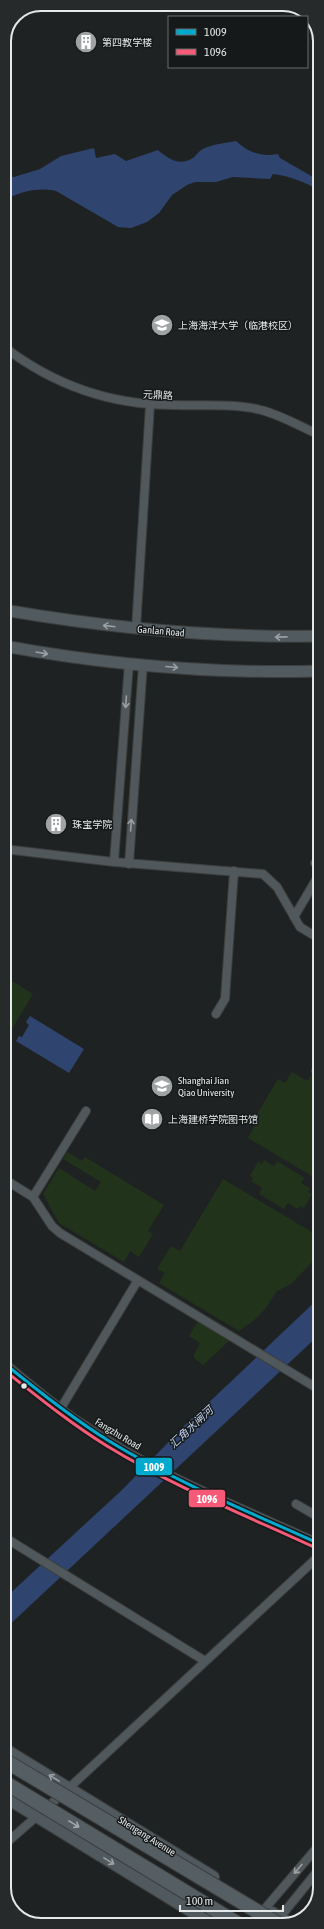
<svg xmlns="http://www.w3.org/2000/svg" width="324" height="1929" font-family="'Asap Condensed','Noto Sans SC',sans-serif">
  <rect width="100%" height="100%" fill="#1f2222"/>
  <path fill="#22331c" d="M 4,976 L 33,994 L 4,1042 Z
    M 292,1072 L 307,1081 L 313,1072 L 320,1076 L 320,1181 L 248,1138 L 260,1116 L 257,1114 L 278,1079 L 285,1083 Z
    M 67,1152 L 82,1161 L 85,1157 L 164,1205 L 148,1231 L 153,1234 L 139,1257 L 130,1251 L 124,1262 L 59,1223 L 43,1194 L 59,1168 L 95,1191 L 101,1182 L 63,1159 Z
    M 264,1160 L 274,1166 L 277,1161 L 305,1178 L 301,1183 L 310,1188 L 308,1192 L 312,1194 L 304,1208 L 300,1206 L 298,1209 L 288,1203 L 284,1209 L 259,1194 L 262,1188 L 251,1181 L 253,1178 L 250,1176 L 258,1162 L 262,1164 Z
    M 223,1179 L 320,1237 L 320,1251 L 316,1258 L 291,1284 L 277,1291 L 265,1309 L 253,1321 L 239,1331 L 159,1283 L 165,1273 L 157,1269 L 171,1246 L 180,1251 Z
    M 198,1321 L 229,1341 L 203,1365 L 194,1358 L 194,1354 L 200,1343 L 189,1336 Z"/>
  <path fill="#2f446e" d="M 236,141 C 249,153 261,157 278,154 L 280,158 L 320,181 L 320,191 C 305,182 290,176 273,174 L 270,179 L 233,177 L 216,182 L 195,182 L 187,185 L 172,195 L 159,213 L 147,222 L 131,228 L 118,227 L 56,191 C 39,187 19,191 4,201 L 4,176 L 14,177 L 40,169 L 61,156 L 94,148 L 96,158 L 115,154 L 126,161 L 158,150 C 167,158 179,166 191,159 C 196,157 198,151 203,149 C 212,144 226,143 236,141 Z
    M 30,1016 L 84,1049 L 69,1073 L 16,1041 L 19,1036 L 22,1037 L 29,1025 L 26,1022 Z
    M 320,1297 L 320,1334 L 4,1630 L 4,1599 L 123,1489 L 184,1426 Z"/>
  <g fill="none" stroke-linecap="round" stroke-linejoin="round">
    <g stroke="#3c3d3d" stroke-width="10">
      <path id="street" d="M 4,347 C 54,385 110,405 173,405 C 200,406 236,403 261,410 C 281,415 301,427 320,435
        M 136,629 L 150,405
        M 4,849 L 114,862 L 263,874 L 277,887 L 300,927 L 320,939
        M 114,862 L 129,663
        M 315,863 L 320,866
        M 129,864 L 143,664
        M 294,917 L 320,873
        M 216,1014 L 225,999 L 234,871
        M 316,1071 L 320,1073
        M 4,1179 L 33,1197 L 52,1226 L 60,1233 L 320,1390
        M 33,1197 L 86,1111
        M 4,1363 C 29,1383 54,1405 81,1423 C 155,1474 239,1507 320,1544
        M 61,1408 L 138,1280
        M 296,1504 L 320,1518
        M 4,1537 L 205,1661
        M 4,1845 L 69,1788 L 320,1555
        M 277,1921 L 320,1868
        M 251,1925 L 320,1844"/>
    </g>
    <g stroke="#3c3d3d" stroke-width="13">
      <path id="secondary" d="M 4,610 C 109,628 214,638 320,636
        M 4,646 C 108,665 214,674 320,671"/>
    </g>
    <g stroke="#3c3d3d" stroke-width="14">
      <path id="primary" d="M 4,1749 L 213,1877
        M 4,1796 L 214,1925
        M 272,1913 L 290,1924"/>
    </g>
    <use href="#street" stroke="#50585c" stroke-width="8"/>
    <use href="#secondary" stroke="#515a5e" stroke-width="11"/>
    <use href="#primary" stroke="#50595e" stroke-width="12"/>
    <g stroke="#3c3d3d" stroke-width="16" stroke-linecap="butt">
      <path id="highway-bridge" d="M 4,1760 L 280,1925
        M 4,1782 L 240,1925"/>
    </g>
    <use href="#highway-bridge" stroke="#555e63" stroke-width="14"/>
    <g stroke="#151919" stroke-width="6">
      <path id="bus-1" d="M 4,1363 C 38,1391 72,1418 109,1441 C 176,1482 249,1512 320,1544"/>
    </g>
    <g stroke="#151919" stroke-width="6">
      <path id="bus-2" d="M 4,1370 C 38,1397 70,1423 107,1446 C 174,1487 247,1516 318,1549"/>
    </g>
    <use href="#bus-1" stroke="#00a9ce" stroke-width="3"/>
    <use href="#bus-2" stroke="#f75a77" stroke-width="3"/>
  </g>
  <defs><path id="oneway-shaft" d="M-6 0H5M1.5-3L5.5 0L1.5 3" fill="none" stroke-width="1.6" stroke-linecap="round" stroke-linejoin="round"/></defs>
  <g stroke="#9ba1a3">
    <use href="#oneway-shaft" transform="translate(109 626) rotate(-173)"/>
    <use href="#oneway-shaft" transform="translate(281 637) rotate(179)"/>
    <use href="#oneway-shaft" transform="translate(42 653) rotate(10)"/>
    <use href="#oneway-shaft" transform="translate(172 667) rotate(5)"/>
  </g>
  <g stroke="#9aa0a2">
    <use href="#oneway-shaft" transform="translate(126 702) rotate(94)"/>
    <use href="#oneway-shaft" transform="translate(131 825) rotate(-86)"/>
    <use href="#oneway-shaft" transform="translate(298 1869) rotate(131)"/>
  </g>
  <g stroke="#9aa0a3">
    <use href="#oneway-shaft" transform="translate(54 1778) rotate(-149)"/>
    <use href="#oneway-shaft" transform="translate(109 1861) rotate(31)"/>
  </g>
  <use stroke="#a4aaac" href="#oneway-shaft" transform="translate(74 1824) rotate(31)"/>
  <defs>
    <g id="building-disc" transform="scale(1.15)"><circle r="9.5" fill="#a0a3a3" stroke="#151919"/><path d="M-4-6H4V6H1V3H-1V6H-4ZM-2.5-4.3h1.7v1.8h-1.7ZM.8-4.3h1.7v1.8H.8ZM-2.5-1h1.7V.8h-1.7ZM.8-1h1.7V.8H.8Z" fill="#fff"/></g>
    <g id="university-disc" transform="scale(1.15)"><circle r="9.5" fill="#a0a3a3" stroke="#151919"/><path d="M0-5L7-2L0 1L-7-2ZM-4 1L0 2.5L4 1V4Q0 6-4 4Z" fill="#fff"/></g>
    <g id="library-disc" transform="scale(1.15)"><circle r="9.5" fill="#a0a3a3" stroke="#151919"/><path d="M-6-4Q-3-5.5-.7-3.5V5Q-3 3-6 4ZM6-4Q3-5.5 .7-3.5V5Q3 3 6 4Z" fill="#fff"/></g>
  </defs>
  <g fill-rule="evenodd">
    <use href="#building-disc" x="86" y="42"/>
    <use href="#university-disc" x="162" y="325"/>
    <use href="#building-disc" x="56" y="824"/>
    <use href="#university-disc" x="162" y="1086"/>
    <use href="#library-disc" x="152" y="1119"/>
  </g>
  <circle fill="#e5e8e8" stroke="#151919" stroke-width="1.5" cx="24" cy="1386" r="3.5"/>
  <g text-anchor="middle" dominant-baseline="central" stroke-width="3" stroke-linejoin="round" paint-order="stroke">
    <g font-size="10" fill="#e5e8e8" stroke="#151919" text-anchor="start">
      <text x="102" y="42">第四教学楼</text>
      <text x="178" y="325">上海海洋大学（临港校区）</text>
      <text x="72" y="824">珠宝学院</text>
      <text x="178" y="1080">Shanghai Jian<tspan x="178" dy="12">Qiao University</tspan></text>
      <text x="168" y="1119">上海建桥学院图书馆</text>
    </g>
    <g font-size="10" fill="#e5e8e8" stroke="#151919">
      <text transform="translate(158 395) rotate(3)">元鼎路</text>
      <text transform="translate(161 631) rotate(5)">Ganlan Road</text>
      <text transform="translate(118 1434) rotate(31)">Fangzhu Road</text>
      <text transform="translate(147 1836) rotate(32)">Shengang Avenue</text>
    </g>
    <g font-size="11" font-style="italic" fill="#c4d4f2" stroke="#151919">
      <text transform="translate(191 1427) rotate(-43)">汇角水闸河</text>
    </g>
  </g>
  <path d="M0 0H324V1929H0ZM41 11H283A30 30 0 0 1 313 41V1888A30 30 0 0 1 283 1918H41A30 30 0 0 1 11 1888V41A30 30 0 0 1 41 11Z" fill="#262a2a" fill-rule="evenodd"/>
  <path fill="none" stroke="#e5e8e8" stroke-width="2" d="M41 11H283A30 30 0 0 1 313 41V1888A30 30 0 0 1 283 1918H41A30 30 0 0 1 11 1888V41A30 30 0 0 1 41 11Z"/>
  <g stroke="#151919" stroke-width="1.5">
    <rect x="135" y="1457" width="38" height="19" rx="4" fill="#00a9ce"/>
    <rect x="188" y="1489" width="38" height="19" rx="4" fill="#f75a77"/>
  </g>
  <g font-size="11" text-anchor="middle" font-weight="bold" fill="#fff">
    <text x="154" y="1471">1009</text>
    <text x="207" y="1503">1096</text>
  </g>
  <rect x="168" y="16" width="140" height="52" fill="#151919" stroke="#686c6c"/>
  <rect x="176" y="29" width="20" height="6" fill="#00a9ce" stroke="#686c6c"/>
  <text x="204" y="36" font-size="12" fill="#e5e8e8">1009</text>
  <rect x="176" y="49" width="20" height="6" fill="#f75a77" stroke="#686c6c"/>
  <text x="204" y="56" font-size="12" fill="#e5e8e8">1096</text>
  <path d="M180 1905v6h103v-6" fill="none" stroke="#e5e8e8" stroke-width="2"/>
  <text x="186" y="1905" font-size="12" fill="#e5e8e8" stroke="#151919" stroke-width="3" paint-order="stroke">100 m</text>
</svg>
